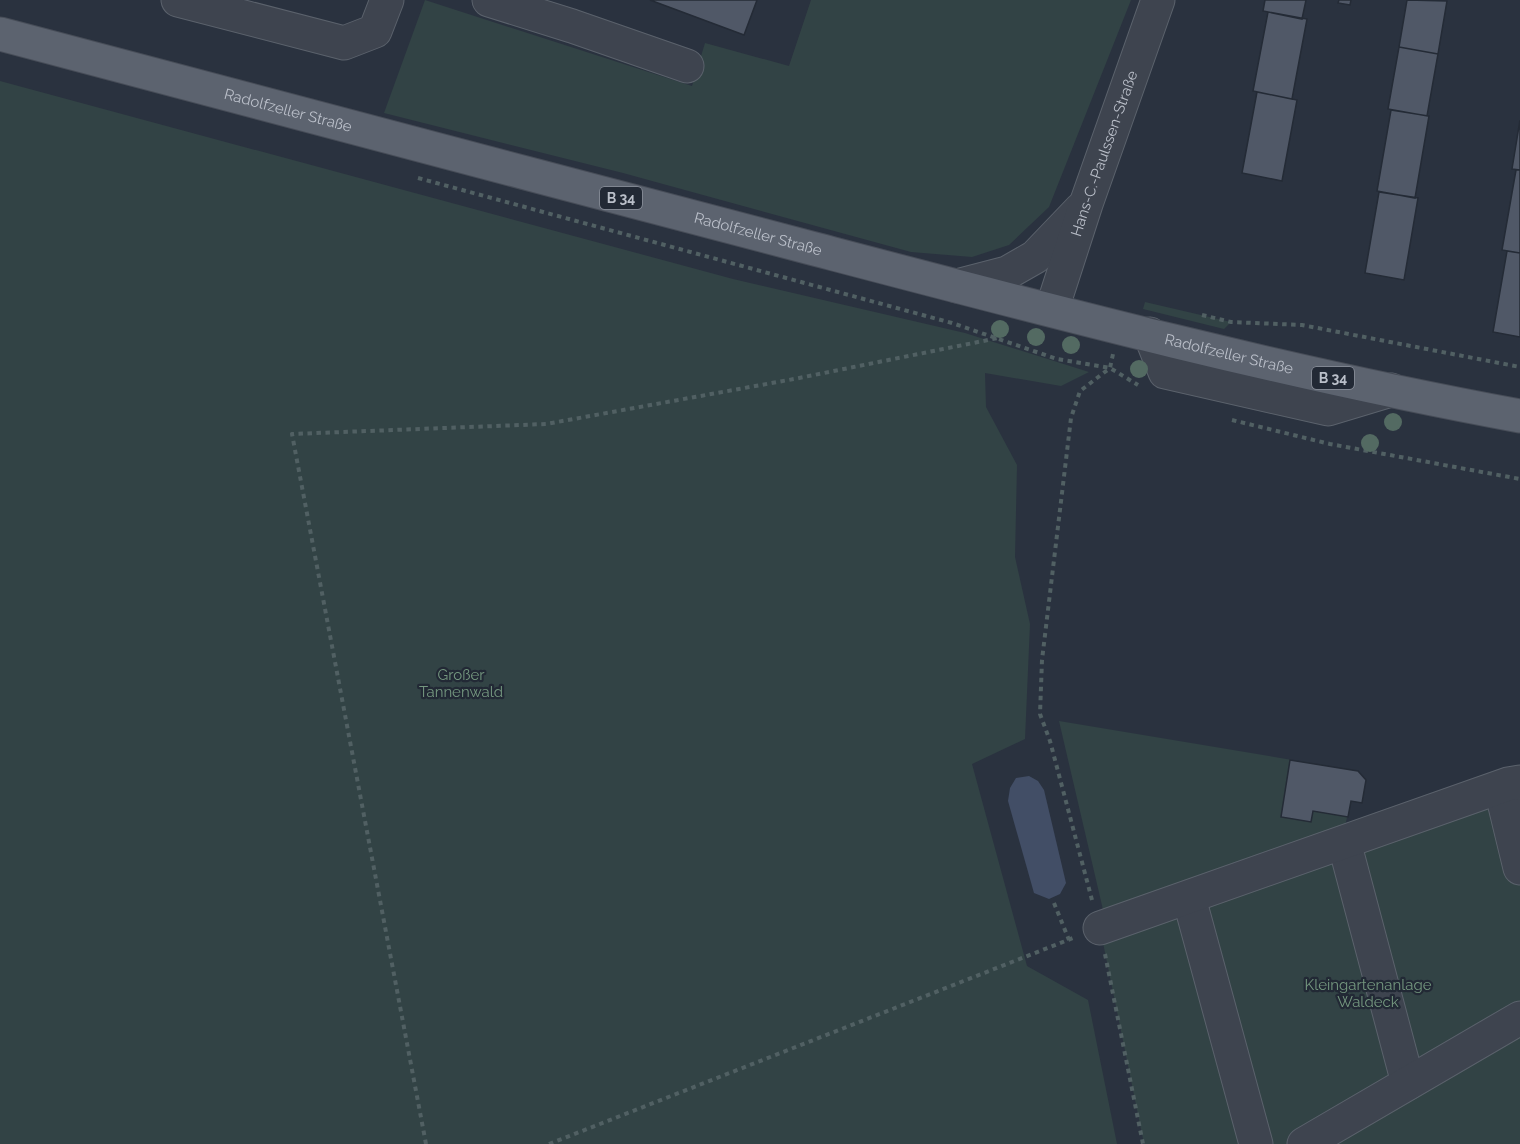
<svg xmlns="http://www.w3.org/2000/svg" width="1520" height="1144" font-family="Raleway,sans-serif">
  <rect width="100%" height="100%" fill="#2a323f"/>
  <path fill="#324345" d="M 425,0 L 692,86 L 705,43 L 789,66 L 811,0 L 1131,0 L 1049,207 L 1009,245 L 972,257 L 911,252 L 623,173 L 384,113 Z
    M 0,81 L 733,279 L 965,333 L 1089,372 L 1061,386 L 985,373 L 986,407 L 1017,465 L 1015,557 L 1030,624 L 1025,739 L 972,764 L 1027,966 L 1088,1000 L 1117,1144 L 0,1144 Z
    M 1145,302 L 1231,322 L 1224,329 L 1143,309 Z
    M 1059,721 L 1358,771 L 1345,826 L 1104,914 Z
    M 1520,782 L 1520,1144 L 1144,1144 L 1100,928 Z"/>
  <path fill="#424e66" d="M 1029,776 L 1038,781 L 1044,790 L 1066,883 L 1060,894 L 1049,899 L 1034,893 L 1008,801 L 1010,788 L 1016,778 Z"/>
  <path fill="#505867" stroke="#242b36" stroke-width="1.5" d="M 650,0 L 757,0 L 744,35 Z
    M 1265,0 L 1306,0 L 1302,19 L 1263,11 Z
    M 1339,0 L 1351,0 L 1350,5 L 1338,3 Z
    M 1407,0 L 1447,1 L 1438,54 L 1399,47 Z
    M 1268,12 L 1307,19 L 1292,99 L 1253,91 Z
    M 1399,47 L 1438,54 L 1427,116 L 1388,109 Z
    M 1257,92 L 1297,100 L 1282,181 L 1242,173 Z
    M 1391,110 L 1429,116 L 1415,198 L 1377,191 Z
    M 1520,120 L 1520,170 L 1512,169 Z
    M 1516,170 L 1520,170 L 1520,253 L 1502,250 Z
    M 1379,192 L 1418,198 L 1404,280 L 1365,273 Z
    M 1507,251 L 1520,253 L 1520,337 L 1493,332 Z
    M 1290,760 L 1358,771 L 1366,780 L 1362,803 L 1351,801 L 1348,817 L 1313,811 L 1311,822 L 1281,817 Z"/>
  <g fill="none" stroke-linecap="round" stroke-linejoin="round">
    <g stroke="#5b626c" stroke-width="35">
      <g id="minor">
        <path d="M 178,0 L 344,43 L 375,31 L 387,0"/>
        <path d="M 489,0 L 572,26 L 687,66"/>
        <path d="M 957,286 L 1007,273 L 1035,257 L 1081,209"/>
        <path id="s1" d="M 1052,309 L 1086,204 L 1158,0"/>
        <path d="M 1150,334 L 1165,372 L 1328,409 L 1391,390"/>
        <path d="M 1505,806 L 1520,868"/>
        <path d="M 1348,857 L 1408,1083"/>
        <path d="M 1192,909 L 1256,1144"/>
        <path d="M 1100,928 L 1508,784 L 1520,782"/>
        <path d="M 1304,1144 L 1520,1018"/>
      </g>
    </g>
    <g stroke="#474d58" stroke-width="35">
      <g id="major">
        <path id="s2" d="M 0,34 C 269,106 538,176 807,247 C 1043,309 1280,372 1520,416"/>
      </g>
    </g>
    <path stroke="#516063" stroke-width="4" stroke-dasharray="4.5 4.5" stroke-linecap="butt" d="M 418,178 L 952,323 L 1057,359 L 1110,368 L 1138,385
      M 1202,315 L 1231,322 L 1302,325 L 1520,367
      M 1232,420 L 1330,444 L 1520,479
      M 1092,900 L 1050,741 L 1040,714 L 1042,660 L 1071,418 L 1080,391 L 1110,368 L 1113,354
      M 1054,903 L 1069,940
      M 1105,954 L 1143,1144
      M 426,1144 L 292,434 L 546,424 L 794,379 L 998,338
      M 549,1144 L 1073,938"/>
    <use href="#minor" stroke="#3e444f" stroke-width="33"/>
    <use href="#major" stroke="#5c636f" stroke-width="33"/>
  </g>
  <g fill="#536a62">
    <circle cx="1000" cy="329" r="9"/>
    <circle cx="1036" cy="337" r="9"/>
    <circle cx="1071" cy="345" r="9"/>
    <circle cx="1139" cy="369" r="9"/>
    <circle cx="1393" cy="422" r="9"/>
    <circle cx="1370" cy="443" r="9"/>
  </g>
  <g text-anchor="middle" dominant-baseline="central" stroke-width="4.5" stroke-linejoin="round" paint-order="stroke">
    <g fill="#222935" stroke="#8c929d" stroke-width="1.5">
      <rect x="600" y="187" width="42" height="22" rx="4.5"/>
      <rect x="1312" y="367" width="42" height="22" rx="4.5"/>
    </g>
    <g font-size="14" font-weight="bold" fill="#babfc9">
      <text x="621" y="198">B 34</text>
      <text x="1333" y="378">B 34</text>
    </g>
    <g font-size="15" fill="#babfc9" stroke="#222935">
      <text stroke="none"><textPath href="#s2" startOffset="298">Radolfzeller Straße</textPath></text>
      <text stroke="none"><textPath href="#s1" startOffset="164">Hans-C.-Paulssen-Straße</textPath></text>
      <text stroke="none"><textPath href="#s2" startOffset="784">Radolfzeller Straße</textPath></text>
      <text stroke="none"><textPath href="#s2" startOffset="1270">Radolfzeller Straße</textPath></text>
    </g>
    <g font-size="15" fill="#74977f" stroke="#222935">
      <text x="461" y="675">Großer<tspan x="461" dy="17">Tannenwald</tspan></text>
      <text x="1368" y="985">Kleingartenanlage<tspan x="1368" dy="17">Waldeck</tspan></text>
    </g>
  </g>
</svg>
